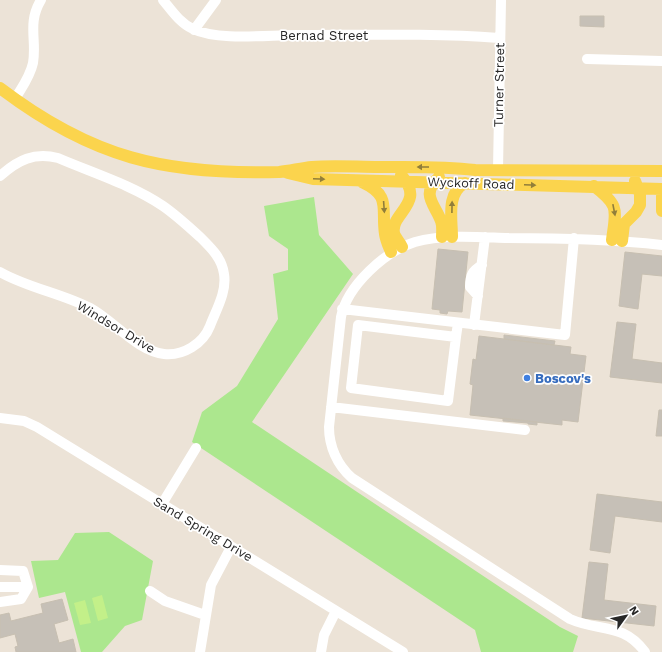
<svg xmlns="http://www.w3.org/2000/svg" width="662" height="652" font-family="'Work Sans',sans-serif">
  <rect width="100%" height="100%" fill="#ece3d7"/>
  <path fill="#ace78e" d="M 314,197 L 319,235 L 353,274 L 252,422 L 560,627 L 578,636 L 573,652 L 481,652 L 475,630 L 192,442 L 202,412 L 237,386 L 278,319 L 273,274 L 288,270 L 288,249 L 269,236 L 264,206 Z
    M 109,532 L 153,561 L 142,620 L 125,626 L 102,652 L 81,652 L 65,592 L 39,598 L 31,561 L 58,560 L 75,533 Z"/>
  <path fill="#c3f089" d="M 102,595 L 108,618 L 98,621 L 92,598 Z
    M 85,600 L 91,623 L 80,625 L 74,603 Z"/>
  <path fill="#c6c0b7" stroke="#c7bfb1" d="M 580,16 L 604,16 L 604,27 L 580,26 Z
    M 438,249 L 468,252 L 462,312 L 448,311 L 447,314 L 440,313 L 440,310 L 432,309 Z
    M 625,252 L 662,256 L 662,276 L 642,274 L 638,309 L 619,306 Z
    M 617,322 L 636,324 L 632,359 L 662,363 L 662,383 L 610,377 Z
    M 504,335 L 555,341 L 554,345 L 504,339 Z
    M 479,336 L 571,347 L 570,354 L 586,356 L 578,422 L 562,420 L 562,425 L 470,415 L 473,385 L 470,384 L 473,359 L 476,360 Z
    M 659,410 L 662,410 L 662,436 L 656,436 Z
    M 503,418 L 537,422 L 537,425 L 528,424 L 528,423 L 503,421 Z
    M 597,494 L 662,502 L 662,522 L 615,516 L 610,553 L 590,550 Z
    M 589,562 L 608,564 L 604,600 L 656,606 L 654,626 L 582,618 Z
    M 62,599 L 68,620 L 54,624 L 59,643 L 73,639 L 76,652 L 16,652 L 15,647 L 18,646 L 15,634 L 0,638 L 0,615 L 9,613 L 11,621 L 43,613 L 41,604 Z"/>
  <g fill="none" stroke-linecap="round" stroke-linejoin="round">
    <path stroke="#fff" stroke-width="10" d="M 163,0 C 172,11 180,23 193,29 C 218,41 267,35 296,35 C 363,35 432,33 499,38
      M 194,30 L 216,0
      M 587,59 L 662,61
      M 15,99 C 22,87 30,77 33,63 C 37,40 27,23 41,0
      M 498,170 L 501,0
      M 0,176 C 18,160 34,152 58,158 C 93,173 132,185 163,206 C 176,215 188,226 200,237 C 211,248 222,258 224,274 C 227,292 216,310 210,326 C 203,344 183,356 164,354 C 137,351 114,321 90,308 C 61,293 28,288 0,272
      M 478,296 L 470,287 C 470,275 472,271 482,265
      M 342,309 L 565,335 L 574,238
      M 474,325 L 485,237
      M 456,337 L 358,325 L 351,388 L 448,401 L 456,337 L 458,323
      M 331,407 L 525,430
      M 0,418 L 24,421 L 37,427 L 403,652
      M 162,504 L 196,448
      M 0,570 L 23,571 L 28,587 L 21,599 L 0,602
      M 0,587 L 28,587
      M 150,591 L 165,601 L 205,615
      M 200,652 L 211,585 L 231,547
      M 321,652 L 324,635 L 336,611
      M 645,652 C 623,622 599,632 570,619 L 352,478 C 337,465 329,446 329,427 L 341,317 C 347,286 385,251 415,242 C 445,234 477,237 508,238 C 560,238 610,239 662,245"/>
    <path stroke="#fbd44d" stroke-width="12" d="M 0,88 C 92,158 165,175 279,172 C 290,171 301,168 312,167 C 334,165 357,167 379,167 C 411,167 443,166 475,170 L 662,171
      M 288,173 L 313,179 L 662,189
      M 401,175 C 427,203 390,213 394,233 C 395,238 400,242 402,247
      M 439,177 C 420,195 435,204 441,221 C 443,226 442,232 442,237
      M 362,182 C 392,196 381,208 385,234 C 386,241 389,247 391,252
      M 594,186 C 620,206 616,209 612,240
      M 662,196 L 662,211
      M 452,237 C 452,219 446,193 465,183
      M 622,241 L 624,224 L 636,212 L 640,205 L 640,194 L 635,181"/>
  </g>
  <defs><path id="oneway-solid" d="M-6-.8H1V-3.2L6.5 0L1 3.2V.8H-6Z"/></defs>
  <g fill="#917e3a">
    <use href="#oneway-solid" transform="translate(423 167) rotate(180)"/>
    <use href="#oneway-solid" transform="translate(319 179) rotate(3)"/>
    <use href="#oneway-solid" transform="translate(530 185) rotate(2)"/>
    <use href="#oneway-solid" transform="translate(384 207) rotate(86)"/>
    <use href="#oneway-solid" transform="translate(452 207) rotate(-89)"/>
    <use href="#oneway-solid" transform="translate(614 210) rotate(79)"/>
  </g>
  <circle fill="#3f7fe0" stroke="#fff" stroke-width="1.5" cx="527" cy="378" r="4"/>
  <g text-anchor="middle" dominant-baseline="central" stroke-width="3.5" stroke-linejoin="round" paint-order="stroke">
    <g font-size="13" fill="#272727" stroke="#fff">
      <text x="324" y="35">Bernad Street</text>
      <text transform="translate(499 85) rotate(-89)">Turner Street</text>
      <text transform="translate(471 183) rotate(2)">Wyckoff Road</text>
      <text transform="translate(116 327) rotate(31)">Windsor Drive</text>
      <text transform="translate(203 529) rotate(31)">Sand Spring Drive</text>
    </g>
    <g font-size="13" font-weight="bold" fill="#366cbe" stroke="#fff" text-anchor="start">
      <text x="535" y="378">Boscov's</text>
    </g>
  </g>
  <g transform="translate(626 616) rotate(57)" stroke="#ffffff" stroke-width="3" paint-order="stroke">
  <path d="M0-3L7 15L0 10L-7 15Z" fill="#272727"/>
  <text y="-6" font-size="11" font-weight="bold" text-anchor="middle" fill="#272727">N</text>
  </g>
</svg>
